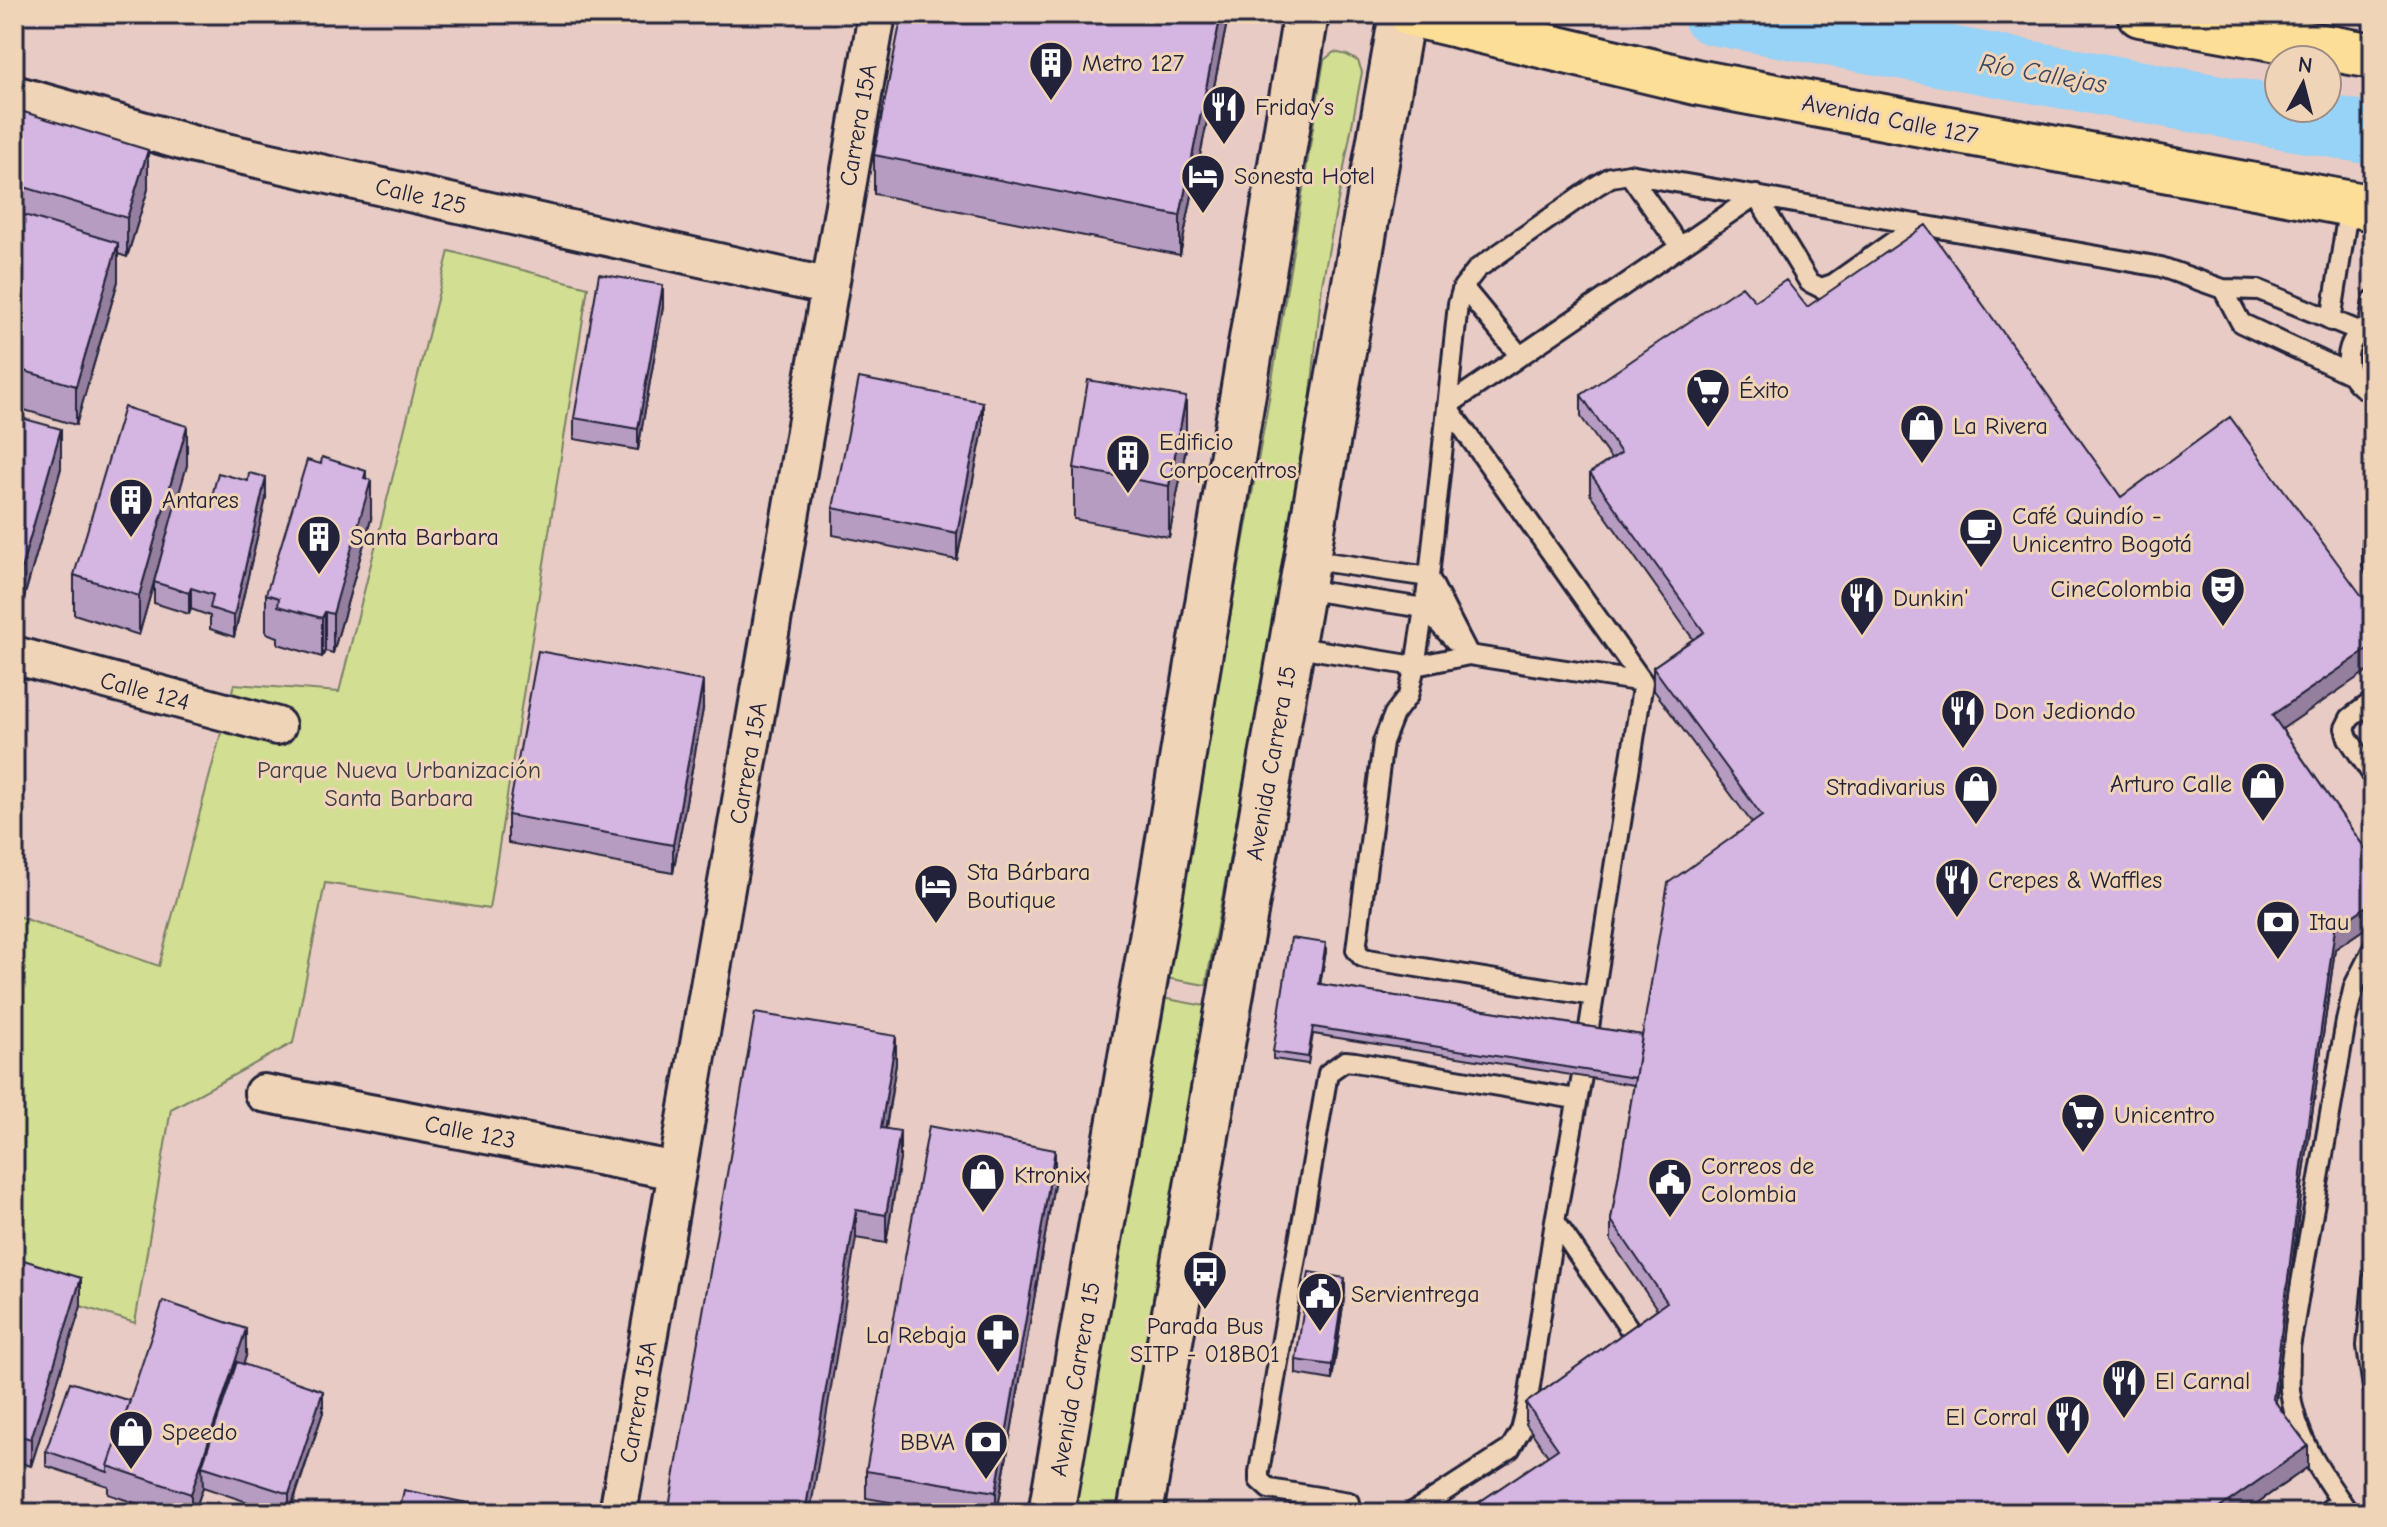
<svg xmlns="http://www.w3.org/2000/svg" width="2387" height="1527" font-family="'Comic Neue',sans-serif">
  <rect width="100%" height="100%" fill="#e8cbc4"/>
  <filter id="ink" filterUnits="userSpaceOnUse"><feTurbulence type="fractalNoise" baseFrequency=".0125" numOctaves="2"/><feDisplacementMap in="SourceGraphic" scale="16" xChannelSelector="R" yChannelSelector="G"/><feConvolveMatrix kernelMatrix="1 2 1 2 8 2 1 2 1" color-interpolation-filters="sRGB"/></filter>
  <g filter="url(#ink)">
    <path fill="#d2de91" stroke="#7a8066" stroke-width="2" d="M 1334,52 L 1347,55 L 1358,61 L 1362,72 L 1322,285 L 1305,452 L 1206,985 L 1165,978 L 1268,405 L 1320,84 L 1324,60 Z
      M 449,251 L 588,287 L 489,909 L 325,883 L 293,1043 L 171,1109 L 135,1323 L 14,1285 L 14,915 L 159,966 L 234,684 L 339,692 Z
      M 1162,998 L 1205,1006 L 1119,1513 L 1074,1513 Z"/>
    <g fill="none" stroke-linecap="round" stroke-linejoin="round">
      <path stroke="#97d2f7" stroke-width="62" d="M 1713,14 L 2373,134"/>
      <g stroke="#22223b" stroke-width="24">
        <path id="lane" d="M 1629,174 L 1680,247
          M 1756,195 L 1809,282 L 1821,288 L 1833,284 L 1918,224
          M 1463,287 L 1520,356
          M 2223,289 L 2241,323 L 2350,374
          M 2331,321 L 2349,204
          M 2373,324 C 2340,337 2339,380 2373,393
          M 2369,325 L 2373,300
          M 1447,406 L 1643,682 L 1588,1034
          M 1447,406 L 1756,195
          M 2373,536 L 2373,565
          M 1306,559 L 1429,577
          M 1429,577 L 1469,655 L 1643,682
          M 1301,589 L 1424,608 L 1455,641
          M 1291,646 L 1415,666 L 1469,655
          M 2373,701 L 2350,718 L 2345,728 L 2348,738 L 2373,776
          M 1594,996 L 1368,959 L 1362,957 L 1356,950 L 1383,742 L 1394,714 L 1408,696 L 1415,666 L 1429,577 L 1458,304 L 1463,287 L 1477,269 L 1596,186 L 1611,177 L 1629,174 L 2161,267 L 2223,289 L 2259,290 L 2359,331
          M 1555,1221 L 1630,1330
          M 2373,1280 L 2367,1346 L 2373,1388
          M 1347,1513 L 1349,1502 L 1269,1489 L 1259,1480 L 1259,1472 L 1328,1073 L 1345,1061 L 1355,1062 L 1576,1099
          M 1411,1513 L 1510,1449 L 1521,1430 L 1527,1406 L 1555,1221 L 1582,1076
          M 2324,1513 L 2341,1501
          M 2349,1513 C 2323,1476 2295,1437 2290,1390 C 2289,1376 2290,1361 2290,1347 L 2346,1021 L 2354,986 L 2373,948"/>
      </g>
      <g stroke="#22223b" stroke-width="42">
        <path id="street" d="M 14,94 L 195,145 L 830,287
          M 14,655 L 277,726
          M 263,1093 L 677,1171
          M 618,1513 L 877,14"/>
      </g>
      <g stroke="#22223b" stroke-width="50">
        <path id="secondary" d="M 1051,1513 L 1161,887 L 1306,14
          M 1140,1513 L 1402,14"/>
      </g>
      <g stroke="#22223b" stroke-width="50">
        <path id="primary" d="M 1411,14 L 1696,82 L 2373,208
          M 2140,14 L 2373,56"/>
      </g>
      <use href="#lane" stroke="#f0d4b7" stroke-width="18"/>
      <use href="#street" stroke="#f0d4b7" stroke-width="36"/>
      <use href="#secondary" stroke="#f0d4b7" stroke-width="44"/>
      <use href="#primary" stroke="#fdde96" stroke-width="44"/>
    </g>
    <path fill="#b79cc2" stroke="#22223b" stroke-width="2" d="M 1226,14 L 1226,27 L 1180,255 L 874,194 L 874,155 Z
      M 14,109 L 148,189 L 127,257 L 118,254 L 118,281 L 76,425 L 14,407 Z
      M 1755,301 L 1807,307 L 2282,729 L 2373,860 L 2373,923 L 2335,949 L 2302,1187 L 2276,1402 L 2308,1467 L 2243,1513 L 1463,1513 L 1548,1456 L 1526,1424 L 1526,1403 L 1657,1309 L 1611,1241 L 1611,1220 L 1634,1085 L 1313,1034 L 1308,1064 L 1273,1059 L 1273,1052 L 1326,951 L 1320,984 L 1642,1035 L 1752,823 L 1653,689 L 1653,667 L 1693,639 L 1590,494 L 1590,473 L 1611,459 L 1581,417 L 1581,395 Z
      M 663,307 L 638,450 L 574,439 L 574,418 Z
      M 14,416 L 61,468 L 21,608 L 14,606 Z
      M 983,430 L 957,560 L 833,535 L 833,508 Z
      M 1186,448 L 1169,537 L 1074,519 L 1074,468 Z
      M 187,465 L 177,498 L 209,507 L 266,498 L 234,637 L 210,629 L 210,616 L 191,609 L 189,614 L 154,603 L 154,582 L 139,635 L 74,614 L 74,575 Z
      M 371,519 L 333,653 L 325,651 L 322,657 L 278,644 L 278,637 L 266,633 L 266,594 Z
      M 703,709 L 673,873 L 508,843 L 508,815 Z
      M 896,1064 L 886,1129 L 900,1159 L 886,1243 L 856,1238 L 668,1513 Z
      M 1055,1178 L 997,1513 L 954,1513 L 866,1498 L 866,1471 Z
      M 14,1257 L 81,1306 L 31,1466 L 14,1461 Z
      M 1345,1292 L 1332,1380 L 1296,1374 L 1296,1360 Z
      M 246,1356 L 243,1364 L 323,1412 L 290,1513 L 280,1513 L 203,1487 L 194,1513 L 165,1513 L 108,1494 L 108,1486 L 46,1466 L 46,1451 L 130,1401 Z"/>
    <path fill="#957f9e" stroke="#22223b" stroke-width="2" d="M 1221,14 L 1226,14 L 1226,27 L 1180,255 L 1180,216 Z
      M 148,150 L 148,189 L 127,257 L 127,218 Z
      M 118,243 L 118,281 L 76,425 L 76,386 Z
      M 663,285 L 663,307 L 638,450 L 638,429 Z
      M 1186,397 L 1186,448 L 1169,537 L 1169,486 Z
      M 983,402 L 983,430 L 957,560 L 957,533 Z
      M 187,426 L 187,465 L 139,635 L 139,596 Z
      M 61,429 L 61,468 L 21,608 L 21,569 Z
      M 366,471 L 366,496 L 371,480 L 371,519 L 333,653 L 333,614 Z
      M 266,477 L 266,498 L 234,637 L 234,616 Z
      M 191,588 L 191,609 L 189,614 L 189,593 Z
      M 325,612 L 325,651 L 322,657 L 322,618 Z
      M 2373,646 L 2373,667 L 2272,736 L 2272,715 Z
      M 703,681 L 703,709 L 673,873 L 673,845 Z
      M 2373,902 L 2373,923 L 2335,949 L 2302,1187 L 2273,1420 L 2273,1399 L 2302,1166 L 2335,928 Z
      M 1326,943 L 1326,951 L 1319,991 L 1319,984 Z
      M 896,1036 L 896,1064 L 881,1156 L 881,1128 Z
      M 900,1131 L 900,1159 L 886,1243 L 886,1215 Z
      M 1055,1150 L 1055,1178 L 997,1513 L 996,1513 L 996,1492 Z
      M 856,1210 L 856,1238 L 810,1513 L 805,1513 Z
      M 81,1278 L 81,1306 L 31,1466 L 31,1439 Z
      M 1345,1278 L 1345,1292 L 1332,1380 L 1332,1365 Z
      M 246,1329 L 246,1356 L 209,1468 L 202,1466 L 203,1487 L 194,1513 L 191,1513 L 191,1494 Z
      M 323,1391 L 323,1412 L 289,1513 L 289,1494 Z
      M 2308,1446 L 2308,1467 L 2243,1513 L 2212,1513 Z"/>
    <path fill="#d5b5e1" stroke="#22223b" stroke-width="2" d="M 902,14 L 1221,14 L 1180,216 L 874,155 Z
      M 14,109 L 148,150 L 127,218 L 14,184 Z
      M 14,212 L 118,243 L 76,386 L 14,368 Z
      M 1926,225 L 2121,497 L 2230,417 L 2373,611 L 2373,646 L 2272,715 L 2373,860 L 2373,902 L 2335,928 L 2302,1166 L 2273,1399 L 2308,1446 L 2212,1513 L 1463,1513 L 1558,1449 L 1526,1403 L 1667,1302 L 1611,1220 L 1668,883 L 1762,816 L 1653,667 L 1704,632 L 1590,473 L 1621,453 L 1581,395 L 1742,286 L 1755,301 L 1786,280 L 1807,307 Z
      M 599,274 L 663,285 L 638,429 L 574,418 Z
      M 859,378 L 983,402 L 957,533 L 833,508 Z
      M 1088,380 L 1186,397 L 1169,486 L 1074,468 Z
      M 124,407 L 187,426 L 139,596 L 74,575 Z
      M 14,416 L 61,429 L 21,569 L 14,567 Z
      M 322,457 L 366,471 L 364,478 L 371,480 L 333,614 L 325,612 L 322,618 L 278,606 L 279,598 L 266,594 L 307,460 L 321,464 Z
      M 218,473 L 248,481 L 249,473 L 266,477 L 234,616 L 210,608 L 213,595 L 191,588 L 189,593 L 154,582 L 177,498 L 209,507 Z
      M 538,651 L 703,681 L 673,845 L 508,815 Z
      M 1291,938 L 1326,943 L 1319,984 L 1642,1035 L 1635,1078 L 1313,1027 L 1308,1057 L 1273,1052 Z
      M 755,1013 L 896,1036 L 881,1128 L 900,1131 L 886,1215 L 856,1210 L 805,1513 L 668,1513 Z
      M 929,1126 L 1055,1150 L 996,1492 L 866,1471 Z
      M 14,1257 L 81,1278 L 31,1439 L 14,1434 Z
      M 1309,1272 L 1345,1278 L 1332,1365 L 1296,1360 Z
      M 163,1301 L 246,1329 L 191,1494 L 108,1466 Z
      M 237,1362 L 323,1391 L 289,1494 L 202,1466 Z
      M 70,1382 L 130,1401 L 108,1466 L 108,1472 L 46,1451 Z
      M 404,1490 L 516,1513 L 399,1513 Z"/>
  </g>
  <defs>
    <g id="building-pin" transform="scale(2.3)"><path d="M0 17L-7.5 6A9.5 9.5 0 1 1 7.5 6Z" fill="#22223b" stroke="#f0d4b7"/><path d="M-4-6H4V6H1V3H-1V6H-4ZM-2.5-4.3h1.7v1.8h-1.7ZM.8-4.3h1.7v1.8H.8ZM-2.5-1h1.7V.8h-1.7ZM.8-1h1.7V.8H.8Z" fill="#fff"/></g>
    <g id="restaurant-pin" transform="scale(2.3)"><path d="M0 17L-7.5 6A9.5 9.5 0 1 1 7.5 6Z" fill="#22223b" stroke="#f0d4b7"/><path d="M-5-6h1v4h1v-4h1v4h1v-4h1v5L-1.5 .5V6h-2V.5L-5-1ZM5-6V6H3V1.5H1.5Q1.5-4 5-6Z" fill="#fff"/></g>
    <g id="hotel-pin" transform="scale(2.3)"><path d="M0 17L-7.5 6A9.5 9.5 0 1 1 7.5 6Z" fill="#22223b" stroke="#f0d4b7"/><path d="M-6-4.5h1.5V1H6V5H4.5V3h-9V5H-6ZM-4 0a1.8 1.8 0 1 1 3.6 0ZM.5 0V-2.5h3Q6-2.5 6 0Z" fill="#fff"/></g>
    <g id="supermarket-pin" transform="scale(2.3)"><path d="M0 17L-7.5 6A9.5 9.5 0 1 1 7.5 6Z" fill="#22223b" stroke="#f0d4b7"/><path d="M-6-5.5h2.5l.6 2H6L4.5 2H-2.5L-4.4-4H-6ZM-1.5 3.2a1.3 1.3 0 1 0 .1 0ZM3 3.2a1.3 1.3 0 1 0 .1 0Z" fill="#fff"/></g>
    <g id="shop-pin" transform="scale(2.3)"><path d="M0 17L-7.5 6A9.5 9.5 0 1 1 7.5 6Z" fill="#22223b" stroke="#f0d4b7"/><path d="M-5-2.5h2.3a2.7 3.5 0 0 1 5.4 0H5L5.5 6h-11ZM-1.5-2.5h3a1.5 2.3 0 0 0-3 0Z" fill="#fff"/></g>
    <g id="cafe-pin" transform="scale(2.3)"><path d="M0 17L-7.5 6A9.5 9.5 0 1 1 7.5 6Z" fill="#22223b" stroke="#f0d4b7"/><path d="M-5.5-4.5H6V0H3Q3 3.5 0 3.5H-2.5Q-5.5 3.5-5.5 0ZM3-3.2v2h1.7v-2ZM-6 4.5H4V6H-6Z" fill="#fff"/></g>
    <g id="theatre-pin" transform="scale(2.3)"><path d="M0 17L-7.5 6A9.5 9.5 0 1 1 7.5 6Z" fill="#22223b" stroke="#f0d4b7"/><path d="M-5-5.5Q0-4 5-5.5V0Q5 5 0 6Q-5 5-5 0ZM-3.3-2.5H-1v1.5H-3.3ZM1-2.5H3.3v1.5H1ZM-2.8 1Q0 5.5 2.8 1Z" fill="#fff"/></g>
    <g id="bank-pin" transform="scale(2.3)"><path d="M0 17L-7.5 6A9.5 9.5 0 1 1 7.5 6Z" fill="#22223b" stroke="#f0d4b7"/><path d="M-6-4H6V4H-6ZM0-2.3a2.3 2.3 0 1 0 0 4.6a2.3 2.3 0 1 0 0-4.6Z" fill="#fff"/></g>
    <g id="civic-pin" transform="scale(2.3)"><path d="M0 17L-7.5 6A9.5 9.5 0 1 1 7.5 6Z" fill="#22223b" stroke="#f0d4b7"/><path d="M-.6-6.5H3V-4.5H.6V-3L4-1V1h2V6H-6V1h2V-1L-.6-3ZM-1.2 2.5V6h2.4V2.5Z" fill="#fff"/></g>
    <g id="bus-pin" transform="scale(2.3)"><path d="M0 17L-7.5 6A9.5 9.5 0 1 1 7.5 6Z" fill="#22223b" stroke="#f0d4b7"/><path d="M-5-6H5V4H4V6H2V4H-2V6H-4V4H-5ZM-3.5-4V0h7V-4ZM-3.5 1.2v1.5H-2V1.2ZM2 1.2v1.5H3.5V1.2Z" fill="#fff"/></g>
    <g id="pharmacy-pin" transform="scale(2.3)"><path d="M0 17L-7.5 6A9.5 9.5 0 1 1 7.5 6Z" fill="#22223b" stroke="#f0d4b7"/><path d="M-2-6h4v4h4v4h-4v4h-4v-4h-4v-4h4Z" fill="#fff"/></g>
  </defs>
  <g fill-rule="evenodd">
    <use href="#building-pin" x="1051" y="63"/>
    <use href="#restaurant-pin" x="1224" y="107"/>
    <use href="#hotel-pin" x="1203" y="176"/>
    <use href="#supermarket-pin" x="1708" y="390"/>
    <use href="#shop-pin" x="1922" y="426"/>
    <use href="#building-pin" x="1128" y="456"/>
    <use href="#building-pin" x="131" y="500"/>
    <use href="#cafe-pin" x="1981" y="530"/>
    <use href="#building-pin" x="319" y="537"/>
    <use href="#theatre-pin" x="2223" y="589"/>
    <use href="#restaurant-pin" x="1862" y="598"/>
    <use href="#restaurant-pin" x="1963" y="711"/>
    <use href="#shop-pin" x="2263" y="784"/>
    <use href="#shop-pin" x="1976" y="787"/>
    <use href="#restaurant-pin" x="1957" y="880"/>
    <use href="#hotel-pin" x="936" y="886"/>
    <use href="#bank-pin" x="2278" y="922"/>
    <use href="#supermarket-pin" x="2083" y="1115"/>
    <use href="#shop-pin" x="983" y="1175"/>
    <use href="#civic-pin" x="1670" y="1180"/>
    <use href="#bus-pin" x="1205" y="1272"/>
    <use href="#civic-pin" x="1320" y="1294"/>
    <use href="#pharmacy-pin" x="998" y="1335"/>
    <use href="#restaurant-pin" x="2124" y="1381"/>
    <use href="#restaurant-pin" x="2068" y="1417"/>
    <use href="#shop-pin" x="131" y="1432"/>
    <use href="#bank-pin" x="986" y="1442"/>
  </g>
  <g text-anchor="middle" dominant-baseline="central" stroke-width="6" stroke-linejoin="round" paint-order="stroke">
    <g font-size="24" fill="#22223b" stroke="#f0d4b7" text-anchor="start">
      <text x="1082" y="63">Metro 127</text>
      <text x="1255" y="107">Friday´s</text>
      <text x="1234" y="176">Sonesta Hotel</text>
      <text x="1739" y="390">Éxito</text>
      <text x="1953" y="426">La Rivera</text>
      <text x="1159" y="442">Edificio<tspan x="1159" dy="28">Corpocentros</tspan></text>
      <text x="162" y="500">Antares</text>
      <text x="2012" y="516">Café Quindío -<tspan x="2012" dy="28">Unicentro Bogotá</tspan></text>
      <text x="350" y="537">Santa Barbara</text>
      <text x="2192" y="589" text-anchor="end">CineColombia</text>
      <text x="1893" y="598">Dunkin'</text>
      <text x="1994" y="711">Don Jediondo</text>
      <text x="2232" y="784" text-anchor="end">Arturo Calle</text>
      <text x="1945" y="787" text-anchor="end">Stradivarius</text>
      <text x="967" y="872">Sta Bárbara<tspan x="967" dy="28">Boutique</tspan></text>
      <text x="1988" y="880">Crepes &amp; Waffles</text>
      <text x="2309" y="922">Itau</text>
      <text x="2114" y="1115">Unicentro</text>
      <text x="1701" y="1166">Correos de<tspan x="1701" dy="28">Colombia</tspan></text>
      <text x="1014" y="1175">Ktronix</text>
      <text x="1351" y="1294">Servientrega</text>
      <text x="1205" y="1326" text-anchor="middle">Parada Bus<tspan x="1205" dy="28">SITP - 018B01</tspan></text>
      <text x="967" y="1335" text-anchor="end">La Rebaja</text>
      <text x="2155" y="1381">El Carnal</text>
      <text x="2037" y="1417" text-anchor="end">El Corral</text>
      <text x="162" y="1432">Speedo</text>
      <text x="955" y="1442" text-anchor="end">BBVA</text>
    </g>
    <g font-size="24" fill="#22223b" stroke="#f0d4b7">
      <text transform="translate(1890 119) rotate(11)">Avenida Calle 127</text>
      <text transform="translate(858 125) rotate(-80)">Carrera 15A</text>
      <text transform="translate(421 196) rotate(13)">Calle 125</text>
      <text transform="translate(145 691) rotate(15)">Calle 124</text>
      <text transform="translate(748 763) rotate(-80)">Carrera 15A</text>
      <text transform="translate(1271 763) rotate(-80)">Avenida Carrera 15</text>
      <text transform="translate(470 1132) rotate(11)">Calle 123</text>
      <text transform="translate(1075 1379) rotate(-80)">Avenida Carrera 15</text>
      <text transform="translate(638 1402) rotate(-80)">Carrera 15A</text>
    </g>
    <g font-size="24" fill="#3c3e48" stroke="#f0d4b7">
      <text x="399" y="770">Parque Nueva Urbanización<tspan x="399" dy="28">Santa Barbara</tspan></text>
    </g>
    <g font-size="26" font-style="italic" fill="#394561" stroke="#f0d4b7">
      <text transform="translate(2043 74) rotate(10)">Río Callejas</text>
    </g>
  </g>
  <rect width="2387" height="1527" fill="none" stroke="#f0d4b7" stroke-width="48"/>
  <rect x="24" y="24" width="2339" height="1479" fill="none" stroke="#22223b" stroke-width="3" filter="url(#ink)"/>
  <g transform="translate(2303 84) rotate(7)"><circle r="38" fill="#f0d4b7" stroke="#9e8d85" stroke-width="2"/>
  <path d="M0-6L14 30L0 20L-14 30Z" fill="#22223b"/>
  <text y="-12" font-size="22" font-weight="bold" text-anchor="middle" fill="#22223b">N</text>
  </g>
</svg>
